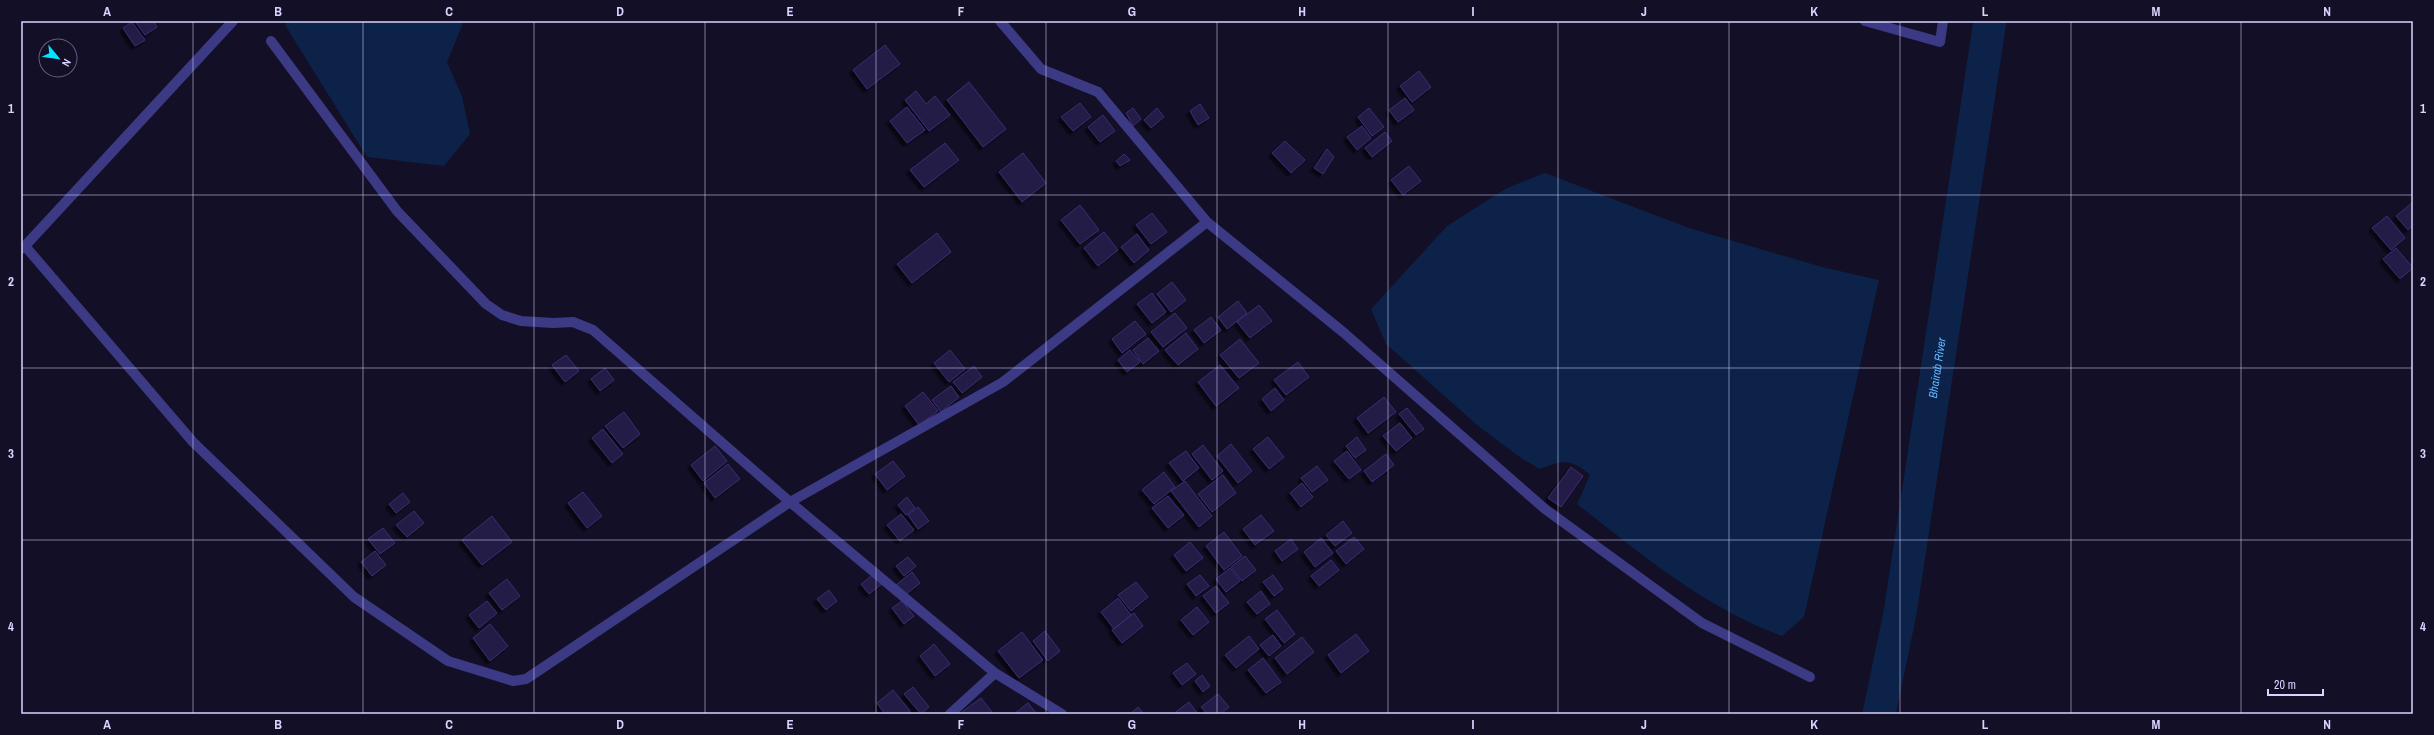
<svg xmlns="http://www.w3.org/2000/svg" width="2434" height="735" font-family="'Archivo Narrow',sans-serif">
  <defs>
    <filter id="shadow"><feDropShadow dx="-3.5" dy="3.5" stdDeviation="1" flood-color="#0009"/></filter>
  </defs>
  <rect width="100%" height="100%" fill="#130f26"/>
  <path fill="#0c2248" d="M 288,21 L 464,21 L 447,62 L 462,96 L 470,134 L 444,166 L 367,157 L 285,25 Z
    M 1545,173 L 1689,228 L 1822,267 L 1879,280 L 1804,617 L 1782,636 C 1705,608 1641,554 1577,504 L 1590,475 C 1571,458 1563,460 1540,469 L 1521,458 L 1477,425 L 1386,344 L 1371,309 L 1447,226 L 1507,188 Z"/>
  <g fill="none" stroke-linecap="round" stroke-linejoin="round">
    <path stroke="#0c2248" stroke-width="33" id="s1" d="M 1879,714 L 1900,613 L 1990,21"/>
  </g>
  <path fill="#241b47" stroke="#3b2d73" filter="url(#shadow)" d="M 135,21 L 153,21 L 157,27 L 145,35 Z
    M 132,22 L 145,40 L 135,46 L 123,28 Z
    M 885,45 L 900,64 L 867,89 L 853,70 Z
    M 1419,71 L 1431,87 L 1412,102 L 1400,86 Z
    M 969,82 L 1006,129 L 983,147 L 947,100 Z
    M 916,91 L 926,104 L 935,96 L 950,115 L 929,131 L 905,100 Z
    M 1405,98 L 1414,110 L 1398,122 L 1389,110 Z
    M 1080,103 L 1091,117 L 1073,131 L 1061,117 Z
    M 1200,104 L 1209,118 L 1198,125 L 1190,111 Z
    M 907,107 L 925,130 L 907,143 L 890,121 Z
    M 1133,108 L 1141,119 L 1133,126 L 1126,113 Z
    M 1157,108 L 1164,117 L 1151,128 L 1144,120 Z
    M 1369,108 L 1384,127 L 1372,136 L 1358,117 Z
    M 1103,115 L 1115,131 L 1100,142 L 1088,127 Z
    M 1362,126 L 1371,138 L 1357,150 L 1347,137 Z
    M 1385,132 L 1392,141 L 1372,157 L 1365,148 Z
    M 1285,141 L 1305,160 L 1291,173 L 1272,153 Z
    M 945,143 L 959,160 L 924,187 L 910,170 Z
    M 1327,149 L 1334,157 L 1323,174 L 1314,168 Z
    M 1023,153 L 1046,183 L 1022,202 L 999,172 Z
    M 1124,154 L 1130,160 L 1120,166 L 1116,161 Z
    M 1409,166 L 1421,181 L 1403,195 L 1391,180 Z
    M 2413,202 L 2413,225 L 2408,230 L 2396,216 Z
    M 1080,205 L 1099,230 L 1080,244 L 1061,220 Z
    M 1152,213 L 1167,232 L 1151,244 L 1136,225 Z
    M 2387,216 L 2405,238 L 2391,250 L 2372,228 Z
    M 1104,232 L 1118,250 L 1098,266 L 1084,248 Z
    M 937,233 L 951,252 L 912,283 L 897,264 Z
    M 1137,234 L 1149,250 L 1134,263 L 1121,247 Z
    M 2396,248 L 2413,268 L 2400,279 L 2383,259 Z
    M 1172,282 L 1186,300 L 1171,312 L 1157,294 Z
    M 1152,293 L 1166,312 L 1152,323 L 1137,304 Z
    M 1238,301 L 1247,313 L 1227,329 L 1218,317 Z
    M 1259,305 L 1272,321 L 1250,338 L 1237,322 Z
    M 1175,313 L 1187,328 L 1163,347 L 1151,332 Z
    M 1211,317 L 1221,330 L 1204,343 L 1194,330 Z
    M 1135,321 L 1146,334 L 1122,353 L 1112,339 Z
    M 1186,333 L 1198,349 L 1178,365 L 1165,350 Z
    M 1148,338 L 1159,351 L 1143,364 L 1133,350 Z
    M 1240,339 L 1259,363 L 1239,378 L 1220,355 Z
    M 950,350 L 965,369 L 949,382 L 934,363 Z
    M 1130,350 L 1140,362 L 1127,372 L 1118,360 Z
    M 566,355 L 579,371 L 565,382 L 552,365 Z
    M 1298,362 L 1309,377 L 1286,395 L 1274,380 Z
    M 1220,365 L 1239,388 L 1216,406 L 1198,382 Z
    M 974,366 L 982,377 L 962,393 L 953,382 Z
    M 605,368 L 614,380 L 600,391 L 591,379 Z
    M 951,386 L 959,397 L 941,412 L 932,400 Z
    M 1275,388 L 1284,400 L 1271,411 L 1262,399 Z
    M 923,392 L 938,411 L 919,425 L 905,406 Z
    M 1384,397 L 1396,412 L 1368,433 L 1357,418 Z
    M 1407,408 L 1424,429 L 1416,435 L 1399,414 Z
    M 624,412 L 640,434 L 623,448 L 605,426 Z
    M 1400,423 L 1412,438 L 1396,451 L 1383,436 Z
    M 603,429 L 623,454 L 612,463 L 592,438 Z
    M 1268,437 L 1284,457 L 1269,469 L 1253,449 Z
    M 1357,437 L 1366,450 L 1355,458 L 1346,446 Z
    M 1231,444 L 1252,471 L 1238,483 L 1217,456 Z
    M 1203,445 L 1223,471 L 1212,480 L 1192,454 Z
    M 715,446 L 727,461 L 703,481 L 691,465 Z
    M 1186,451 L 1199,468 L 1183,481 L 1169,463 Z
    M 1347,451 L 1361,470 L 1349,479 L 1334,461 Z
    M 1386,454 L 1394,465 L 1372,482 L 1364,471 Z
    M 893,461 L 905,476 L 887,490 L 875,474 Z
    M 728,464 L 740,479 L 715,498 L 704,483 Z
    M 1317,466 L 1328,480 L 1312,492 L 1301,478 Z
    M 1571,467 L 1583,476 L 1561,507 L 1548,498 Z
    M 1164,472 L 1175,487 L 1154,504 L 1142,490 Z
    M 1223,475 L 1236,493 L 1212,512 L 1198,494 Z
    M 1185,481 L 1212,516 L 1199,527 L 1171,491 Z
    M 1302,483 L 1313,497 L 1301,507 L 1290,493 Z
    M 583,492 L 602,516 L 587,528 L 568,503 Z
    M 403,493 L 410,502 L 396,513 L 389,504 Z
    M 1168,496 L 1184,515 L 1168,528 L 1152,508 Z
    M 907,497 L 915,508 L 906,515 L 898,505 Z
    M 918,507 L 929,521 L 918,529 L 908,515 Z
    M 414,511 L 424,523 L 407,537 L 396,525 Z
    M 901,514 L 914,530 L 900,541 L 887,525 Z
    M 1261,515 L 1274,531 L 1255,545 L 1243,529 Z
    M 492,516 L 512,542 L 482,565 L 462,540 Z
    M 1343,521 L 1352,533 L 1335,546 L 1326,535 Z
    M 383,528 L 395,543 L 380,554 L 368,539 Z
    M 1224,532 L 1242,556 L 1224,570 L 1206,546 Z
    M 1354,537 L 1364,549 L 1346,564 L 1336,551 Z
    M 1321,538 L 1333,553 L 1315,567 L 1304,552 Z
    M 1291,539 L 1298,549 L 1282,561 L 1275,551 Z
    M 1190,542 L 1203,558 L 1186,571 L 1174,555 Z
    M 375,551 L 386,565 L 372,576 L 361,562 Z
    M 1245,556 L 1256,570 L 1242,581 L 1231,567 Z
    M 908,557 L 916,566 L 904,576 L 896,566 Z
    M 1331,560 L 1339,570 L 1319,586 L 1311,576 Z
    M 1230,568 L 1240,581 L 1226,592 L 1216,579 Z
    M 912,572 L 920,583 L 904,596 L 896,585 Z
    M 875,573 L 883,583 L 869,594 L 861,584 Z
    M 1200,575 L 1209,586 L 1196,596 L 1187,584 Z
    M 1273,575 L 1283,589 L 1274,596 L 1263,582 Z
    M 507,579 L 520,596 L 502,610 L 489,593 Z
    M 1136,582 L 1148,597 L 1131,611 L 1118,595 Z
    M 1216,586 L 1229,603 L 1216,613 L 1203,596 Z
    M 829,590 L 837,601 L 826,610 L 817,599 Z
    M 1261,591 L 1270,604 L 1257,614 L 1247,602 Z
    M 1118,598 L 1131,615 L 1114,629 L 1101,612 Z
    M 487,601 L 497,613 L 479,628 L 469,615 Z
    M 902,601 L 914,616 L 904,624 L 892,608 Z
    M 1197,607 L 1209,622 L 1193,635 L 1181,620 Z
    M 1277,610 L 1295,634 L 1284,643 L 1265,619 Z
    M 1134,613 L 1143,626 L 1122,643 L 1112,630 Z
    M 490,624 L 508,646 L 490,661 L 473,638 Z
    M 1045,631 L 1060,651 L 1048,661 L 1033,641 Z
    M 1022,632 L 1043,660 L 1019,678 L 998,651 Z
    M 1356,634 L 1369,651 L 1341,673 L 1328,655 Z
    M 1273,635 L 1281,646 L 1269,656 L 1260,645 Z
    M 1249,636 L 1259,649 L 1236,668 L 1225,655 Z
    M 1302,637 L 1314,652 L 1287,674 L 1275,658 Z
    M 934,644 L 950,664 L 935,676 L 920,656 Z
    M 1263,658 L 1281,682 L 1266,693 L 1248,670 Z
    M 1187,663 L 1196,674 L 1182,685 L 1173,673 Z
    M 1202,675 L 1210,686 L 1203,692 L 1195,681 Z
    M 913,687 L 929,707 L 921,714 L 904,694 Z
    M 893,690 L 910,711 L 906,714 L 885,714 L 877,703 Z
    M 1218,694 L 1229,707 L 1221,714 L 1207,714 L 1201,707 Z
    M 981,698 L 992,712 L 989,714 L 964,714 L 962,712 Z
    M 1189,702 L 1198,714 L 1173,714 Z
    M 1028,703 L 1037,714 L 1014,714 Z
    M 1138,707 L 1144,714 L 1130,714 Z"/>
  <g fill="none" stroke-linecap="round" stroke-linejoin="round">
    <path stroke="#3d3a85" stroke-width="10" d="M 1000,21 L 1041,69 L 1098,92 L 1207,222
      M 1865,21 L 1940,42 L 1943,21
      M 271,41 L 397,211 L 486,304 L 502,315 L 521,321 L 553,323 L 573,322 L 593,330 L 790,502 L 995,673 L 1062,714
      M 25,246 L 233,21
      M 21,249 L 25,246 L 193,442 L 354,597 L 448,661 L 513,681 L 526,679 L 790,502 L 1003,382 L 1207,222 L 1343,332 L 1545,509 L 1702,623 L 1810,677
      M 950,714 L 995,673"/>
  </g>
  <path fill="none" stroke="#d9d4ff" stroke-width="1" stroke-opacity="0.55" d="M 193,21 L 193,714M 363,21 L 363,714M 534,21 L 534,714M 705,21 L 705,714M 876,21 L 876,714M 1046,21 L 1046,714M 1217,21 L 1217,714M 1388,21 L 1388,714M 1558,21 L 1558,714M 1729,21 L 1729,714M 1900,21 L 1900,714M 2071,21 L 2071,714M 2241,21 L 2241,714M 21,195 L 2413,195M 21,368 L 2413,368M 21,540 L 2413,540"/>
  <g text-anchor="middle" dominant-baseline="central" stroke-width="3.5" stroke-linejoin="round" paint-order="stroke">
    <g font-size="12" font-style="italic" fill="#62b6ff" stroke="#130f26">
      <text stroke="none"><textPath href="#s1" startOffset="351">Bhairab River</textPath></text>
    </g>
  </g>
  <rect width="2434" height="735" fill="none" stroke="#130f26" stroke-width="44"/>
  <g transform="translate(58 58) rotate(119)"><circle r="19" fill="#130f26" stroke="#625e7d"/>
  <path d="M0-3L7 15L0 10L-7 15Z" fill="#00e5ff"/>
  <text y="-6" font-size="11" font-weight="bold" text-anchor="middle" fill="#d9d4ff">N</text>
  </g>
  <path d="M2268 689v6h55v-6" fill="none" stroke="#d9d4ff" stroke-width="2"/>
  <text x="2274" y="689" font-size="12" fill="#d9d4ff" stroke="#130f26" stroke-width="3" paint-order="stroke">20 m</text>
  <rect x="22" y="22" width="2390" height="691" fill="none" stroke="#d9d4ff" stroke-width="1.5"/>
  <g font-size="13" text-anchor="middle" font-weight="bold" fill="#d9d4ff">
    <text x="107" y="16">A</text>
    <text x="278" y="16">B</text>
    <text x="449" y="16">C</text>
    <text x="620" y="16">D</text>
    <text x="790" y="16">E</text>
    <text x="961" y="16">F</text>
    <text x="1132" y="16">G</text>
    <text x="1302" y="16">H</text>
    <text x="1473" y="16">I</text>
    <text x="1644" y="16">J</text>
    <text x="1814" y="16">K</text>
    <text x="1985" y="16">L</text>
    <text x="2156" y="16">M</text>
    <text x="2327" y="16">N</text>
    <text x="11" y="113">1</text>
    <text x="2423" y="113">1</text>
    <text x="11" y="286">2</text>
    <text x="2423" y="286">2</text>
    <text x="11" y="458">3</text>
    <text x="2423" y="458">3</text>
    <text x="11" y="631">4</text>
    <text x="2423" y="631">4</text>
    <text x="107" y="729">A</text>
    <text x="278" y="729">B</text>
    <text x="449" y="729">C</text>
    <text x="620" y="729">D</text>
    <text x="790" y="729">E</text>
    <text x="961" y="729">F</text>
    <text x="1132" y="729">G</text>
    <text x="1302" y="729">H</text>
    <text x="1473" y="729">I</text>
    <text x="1644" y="729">J</text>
    <text x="1814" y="729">K</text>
    <text x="1985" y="729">L</text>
    <text x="2156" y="729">M</text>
    <text x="2327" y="729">N</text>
  </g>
</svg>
